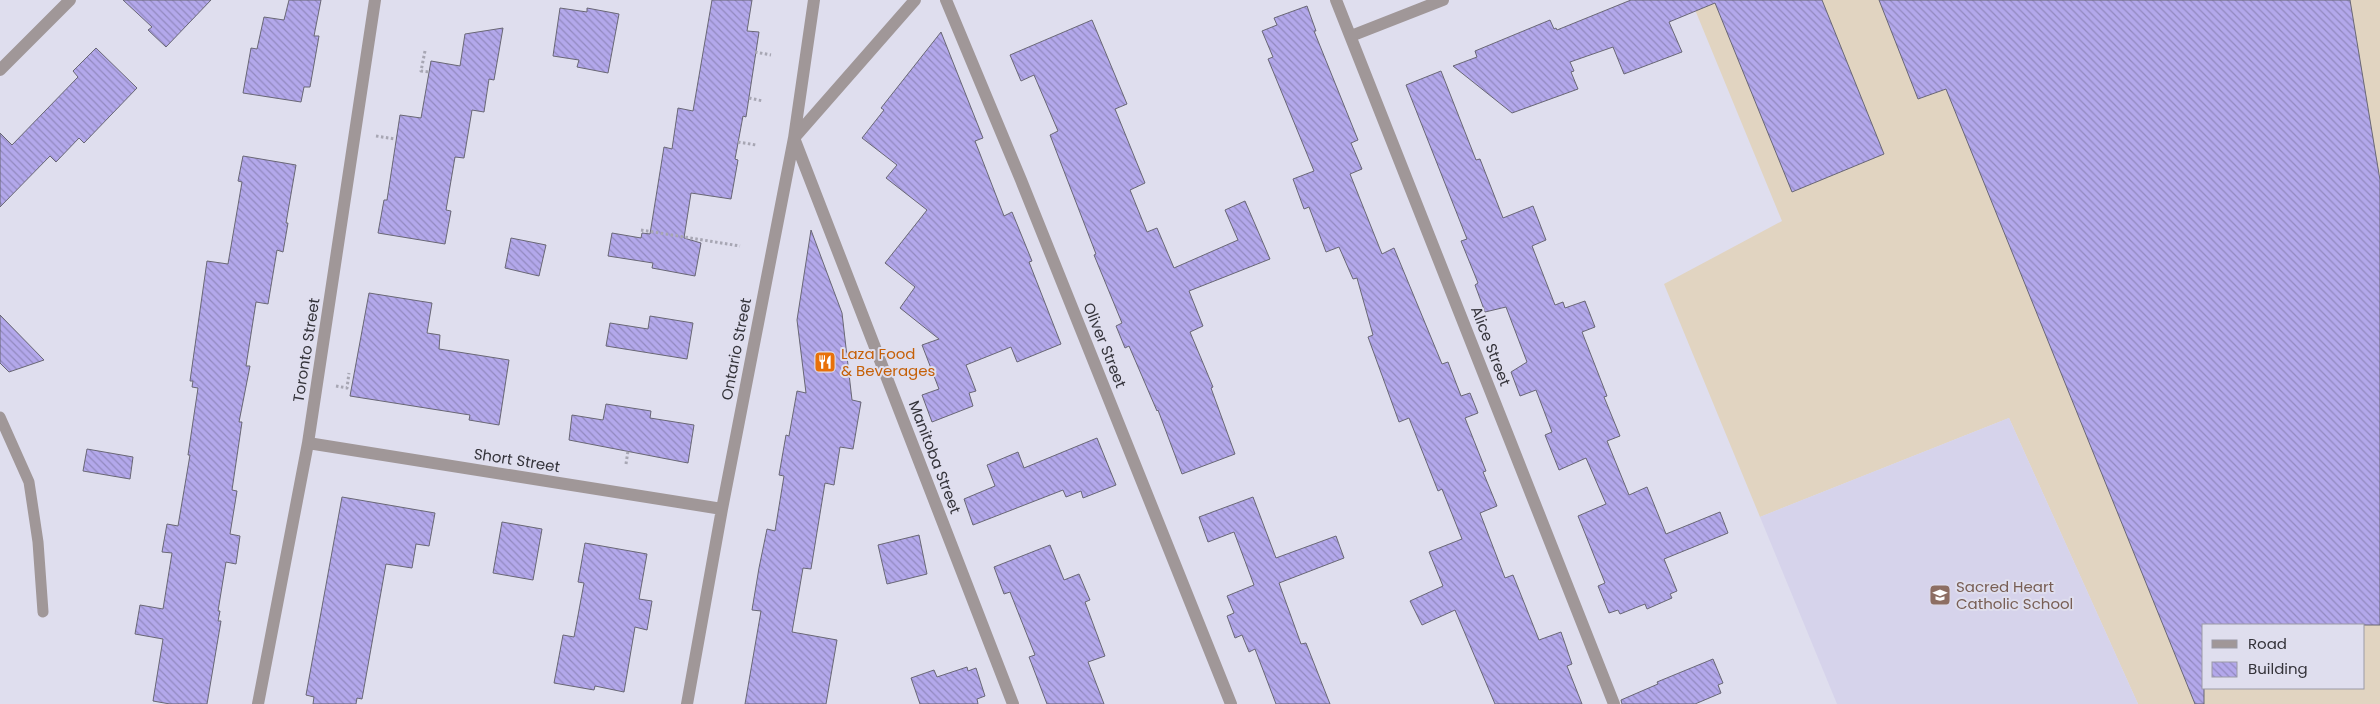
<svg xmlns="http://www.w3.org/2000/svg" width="2380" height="704" font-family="Poppins,sans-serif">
  <defs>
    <pattern id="building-back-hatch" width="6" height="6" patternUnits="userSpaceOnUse" patternTransform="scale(1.25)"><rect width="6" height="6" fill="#b3a8eb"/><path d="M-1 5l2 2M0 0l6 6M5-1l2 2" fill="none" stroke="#9289bf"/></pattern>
  </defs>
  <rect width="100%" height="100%" fill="#dfdeee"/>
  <path fill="#e1d4c1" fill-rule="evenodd" d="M 1691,0 L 2380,0 L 2380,704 L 2138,704 L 2009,418 L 1760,517 L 1664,284 L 1782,221 ZM 2204,625 L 2364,625 L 2364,688 L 2204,688 Z"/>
  <path fill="#d6d3eb" d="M 2009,418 L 2138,704 L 1837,704 L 1760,517 Z"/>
  <path fill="url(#building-back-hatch)" stroke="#696775" d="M 123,0 L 211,0 L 166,47 L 148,30 L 152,27 Z
    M 289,0 L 321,0 L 314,36 L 319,36 L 310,87 L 304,87 L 301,102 L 243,93 L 251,48 L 257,49 L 264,17 L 284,20 Z
    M 712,0 L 752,0 L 747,31 L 759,32 L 746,117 L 743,116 L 735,159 L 738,160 L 731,199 L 691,193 L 684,238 L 701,243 L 695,276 L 652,268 L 653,263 L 608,256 L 612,233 L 641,238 L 642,233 L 650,234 L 664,147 L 672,149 L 678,108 L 693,111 Z
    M 1631,0 L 1822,0 L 1884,154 L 1792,192 L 1715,3 L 1669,22 L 1682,52 L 1624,74 L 1613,47 L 1570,62 L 1574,71 L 1571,72 L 1578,89 L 1512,113 L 1453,66 L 1477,57 L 1475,51 L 1550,20 L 1554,29 L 1556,28 L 1557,30 Z
    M 1879,0 L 2350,0 L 2380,180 L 2380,625 L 2204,625 L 2204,704 L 2195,704 L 1946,89 L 1918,99 Z
    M 1307,6 L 1316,31 L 1314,31 L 1358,140 L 1351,143 L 1362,169 L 1350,174 L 1382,254 L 1394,248 L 1442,364 L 1448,362 L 1461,396 L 1470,393 L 1478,413 L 1465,418 L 1486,471 L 1483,472 L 1497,506 L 1480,513 L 1505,578 L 1513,575 L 1539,640 L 1561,632 L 1572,664 L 1567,666 L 1582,704 L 1495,704 L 1455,610 L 1422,625 L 1410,601 L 1443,586 L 1429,552 L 1462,539 L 1442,489 L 1438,491 L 1409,418 L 1399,422 L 1368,337 L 1373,335 L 1357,278 L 1353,279 L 1339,247 L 1326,252 L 1309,207 L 1304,209 L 1293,179 L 1314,171 L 1268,59 L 1273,57 L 1262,31 L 1277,25 L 1274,18 Z
    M 560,8 L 587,12 L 587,8 L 619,14 L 608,73 L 577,67 L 579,60 L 553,56 Z
    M 1092,20 L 1127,104 L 1115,109 L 1145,183 L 1130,190 L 1147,232 L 1157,228 L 1174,268 L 1238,240 L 1225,210 L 1245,201 L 1270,259 L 1189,291 L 1203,326 L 1190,332 L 1213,387 L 1211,388 L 1235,454 L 1182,474 L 1158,410 L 1157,411 L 1129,346 L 1125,348 L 1116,326 L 1122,323 L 1094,255 L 1096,254 L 1050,135 L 1058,131 L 1034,75 L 1021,81 L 1010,55 Z
    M 503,28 L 494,80 L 489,79 L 484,112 L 472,110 L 464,158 L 455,157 L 446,210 L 451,211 L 445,244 L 378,233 L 384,200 L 387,200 L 400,115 L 421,118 L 431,61 L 460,66 L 465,34 Z
    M 941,32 L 983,138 L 975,141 L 1004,216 L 1012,212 L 1032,261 L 1029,262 L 1061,344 L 1017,362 L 1011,347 L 966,365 L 976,391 L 969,393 L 973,406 L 932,422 L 922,395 L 939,389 L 922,345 L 939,339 L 900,308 L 915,287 L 885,263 L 927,210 L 886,178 L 897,165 L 862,138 L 884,110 L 881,108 Z
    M 96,48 L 137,88 L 84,143 L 79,138 L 56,162 L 50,156 L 0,207 L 0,133 L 12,145 L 78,77 L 73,71 Z
    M 1441,71 L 1476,160 L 1480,159 L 1503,218 L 1533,206 L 1546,240 L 1532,246 L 1555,305 L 1563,302 L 1565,308 L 1585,301 L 1595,327 L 1582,332 L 1607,396 L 1604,397 L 1620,436 L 1607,441 L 1629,495 L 1647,487 L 1666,534 L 1720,512 L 1728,533 L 1664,559 L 1677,591 L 1670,594 L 1672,598 L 1647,609 L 1645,604 L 1620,614 L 1618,610 L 1609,613 L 1598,586 L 1605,583 L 1578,516 L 1606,504 L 1586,458 L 1559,470 L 1545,435 L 1552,432 L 1536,390 L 1520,396 L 1511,372 L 1527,362 L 1506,307 L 1485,312 L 1475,285 L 1478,283 L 1461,241 L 1467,239 L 1406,85 Z
    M 243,156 L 296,165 L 286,223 L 288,223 L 283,252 L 277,250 L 268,304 L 256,302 L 246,366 L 250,366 L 239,422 L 242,422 L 232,490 L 237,491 L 230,534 L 240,536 L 236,564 L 226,562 L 218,611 L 220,611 L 218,621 L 221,621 L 207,704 L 170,704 L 153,701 L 163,639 L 135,634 L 140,605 L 163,609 L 172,553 L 162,552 L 167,524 L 178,526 L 190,455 L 188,455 L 198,388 L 192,387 L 193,381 L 190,381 L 207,261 L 228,264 L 242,182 L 238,181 Z
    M 811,230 L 842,313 L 852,400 L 861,402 L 853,449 L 840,447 L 834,485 L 825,483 L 811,569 L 803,568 L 792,632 L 837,640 L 826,704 L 745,704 L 761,611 L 752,610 L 759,568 L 767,529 L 775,531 L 784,476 L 779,475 L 786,435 L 789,436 L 797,391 L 806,393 L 797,320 Z
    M 511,238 L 546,245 L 539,276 L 505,268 Z
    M 369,293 L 432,303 L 427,333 L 440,335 L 439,349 L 509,360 L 499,425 L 469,420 L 470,415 L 350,396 Z
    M 0,315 L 44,360 L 9,372 L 0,363 Z
    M 650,316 L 693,323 L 687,359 L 606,346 L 610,323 L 648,329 Z
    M 606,404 L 651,411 L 650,418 L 694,425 L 688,463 L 569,440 L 572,415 L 603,420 Z
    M 1097,438 L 1116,485 L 1083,498 L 1081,491 L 1066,497 L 1063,490 L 973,525 L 964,499 L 995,486 L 987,465 L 1018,452 L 1024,468 Z
    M 87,449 L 133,457 L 130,479 L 83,471 Z
    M 342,497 L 435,513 L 429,546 L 416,544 L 412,568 L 386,564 L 362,699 L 357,698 L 356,704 L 313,704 L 314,697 L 306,695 Z
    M 1253,497 L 1276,558 L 1336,536 L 1344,558 L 1279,583 L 1301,644 L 1306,643 L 1330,704 L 1276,704 L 1255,649 L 1249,652 L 1242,635 L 1235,638 L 1227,616 L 1234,613 L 1227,596 L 1254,585 L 1234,532 L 1208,542 L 1199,517 Z
    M 502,522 L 542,529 L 533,580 L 493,573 Z
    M 919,535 L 927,574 L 887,584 L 878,545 Z
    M 585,543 L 647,554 L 639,599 L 652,601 L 647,630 L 635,627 L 624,692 L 595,686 L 594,690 L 554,683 L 563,635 L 574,637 L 584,583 L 578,582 Z
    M 1050,545 L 1064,580 L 1079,574 L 1090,600 L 1085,602 L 1105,656 L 1088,662 L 1104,704 L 1047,704 L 1029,657 L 1035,655 L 1010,592 L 1004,594 L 994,567 Z
    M 1713,659 L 1723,683 L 1718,685 L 1721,693 L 1695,704 L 1622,704 L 1621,700 L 1658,684 L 1657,682 Z
    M 967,667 L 968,671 L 976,668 L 985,696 L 977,699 L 978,704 L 920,704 L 911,678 L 934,670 L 937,677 Z"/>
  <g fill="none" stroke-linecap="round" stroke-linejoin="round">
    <path stroke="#a7a6b3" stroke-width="3" stroke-dasharray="2.5 2.5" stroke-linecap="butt" d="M 425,51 L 421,71 L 429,72
      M 755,52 L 771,55
      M 749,98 L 763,101
      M 376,136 L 395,139
      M 738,142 L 756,145
      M 641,230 L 740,246
      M 336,386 L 347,388 L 349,373
      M 626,464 L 628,451"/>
    <path stroke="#a09798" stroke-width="11" d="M 0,417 L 29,482 L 38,542 L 43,612"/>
    <path stroke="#a09798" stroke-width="12" d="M 946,0 L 1021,180 L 1231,704
      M 1336,0 L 1614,704
      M 1351,36 L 1443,0
      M 0,70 L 70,0
      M 794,138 L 1013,704
      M 794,138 L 915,0
      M 308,443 L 722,509
      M 258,704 L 308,443 L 375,0
      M 687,704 L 722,509 L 794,138 L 814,0"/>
  </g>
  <defs>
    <g id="restaurant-square" transform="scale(1.125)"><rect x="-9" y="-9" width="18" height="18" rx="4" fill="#e8710a" stroke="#dfdeee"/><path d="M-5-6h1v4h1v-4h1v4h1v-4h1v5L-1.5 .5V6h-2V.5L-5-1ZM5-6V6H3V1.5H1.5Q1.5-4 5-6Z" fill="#fff"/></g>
    <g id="school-square" transform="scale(1.125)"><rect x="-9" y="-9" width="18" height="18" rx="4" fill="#8d6e63" stroke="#dfdeee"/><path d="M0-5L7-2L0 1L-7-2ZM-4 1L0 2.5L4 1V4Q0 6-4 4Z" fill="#fff"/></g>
  </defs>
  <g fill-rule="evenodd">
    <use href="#restaurant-square" x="825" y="362"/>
    <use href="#school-square" x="1940" y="595"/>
  </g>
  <g text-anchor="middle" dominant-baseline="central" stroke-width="4" stroke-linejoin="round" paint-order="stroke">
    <g font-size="15" fill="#34333a" stroke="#dfdeee">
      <text transform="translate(1105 345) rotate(68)">Oliver Street</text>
      <text transform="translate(1491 346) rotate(69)">Alice Street</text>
      <text transform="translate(736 349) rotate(-79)">Ontario Street</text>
      <text transform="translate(306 350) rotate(-81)">Toronto Street</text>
      <text transform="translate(935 457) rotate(69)">Manitoba Street</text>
      <text transform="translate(517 460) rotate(9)">Short Street</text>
    </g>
    <g font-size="15" fill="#c56008" stroke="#dfdeee" text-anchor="start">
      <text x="841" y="353">Laza Food<tspan x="841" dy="17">&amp; Beverages</tspan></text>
    </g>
    <g font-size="15" fill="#785e54" stroke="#dfdeee" text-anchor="start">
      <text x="1956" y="586">Sacred Heart<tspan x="1956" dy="17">Catholic School</tspan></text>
    </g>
  </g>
  <rect x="2202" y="624" width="162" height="65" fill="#dfdeee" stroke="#9b9aa6"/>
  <rect x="2212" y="640" width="25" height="8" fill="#a09798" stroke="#9b9aa6"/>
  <text x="2248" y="649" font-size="15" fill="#34333a">Road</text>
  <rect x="2212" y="662" width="25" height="15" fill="url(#building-back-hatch)" stroke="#9b9aa6"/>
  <text x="2248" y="674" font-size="15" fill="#34333a">Building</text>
</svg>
